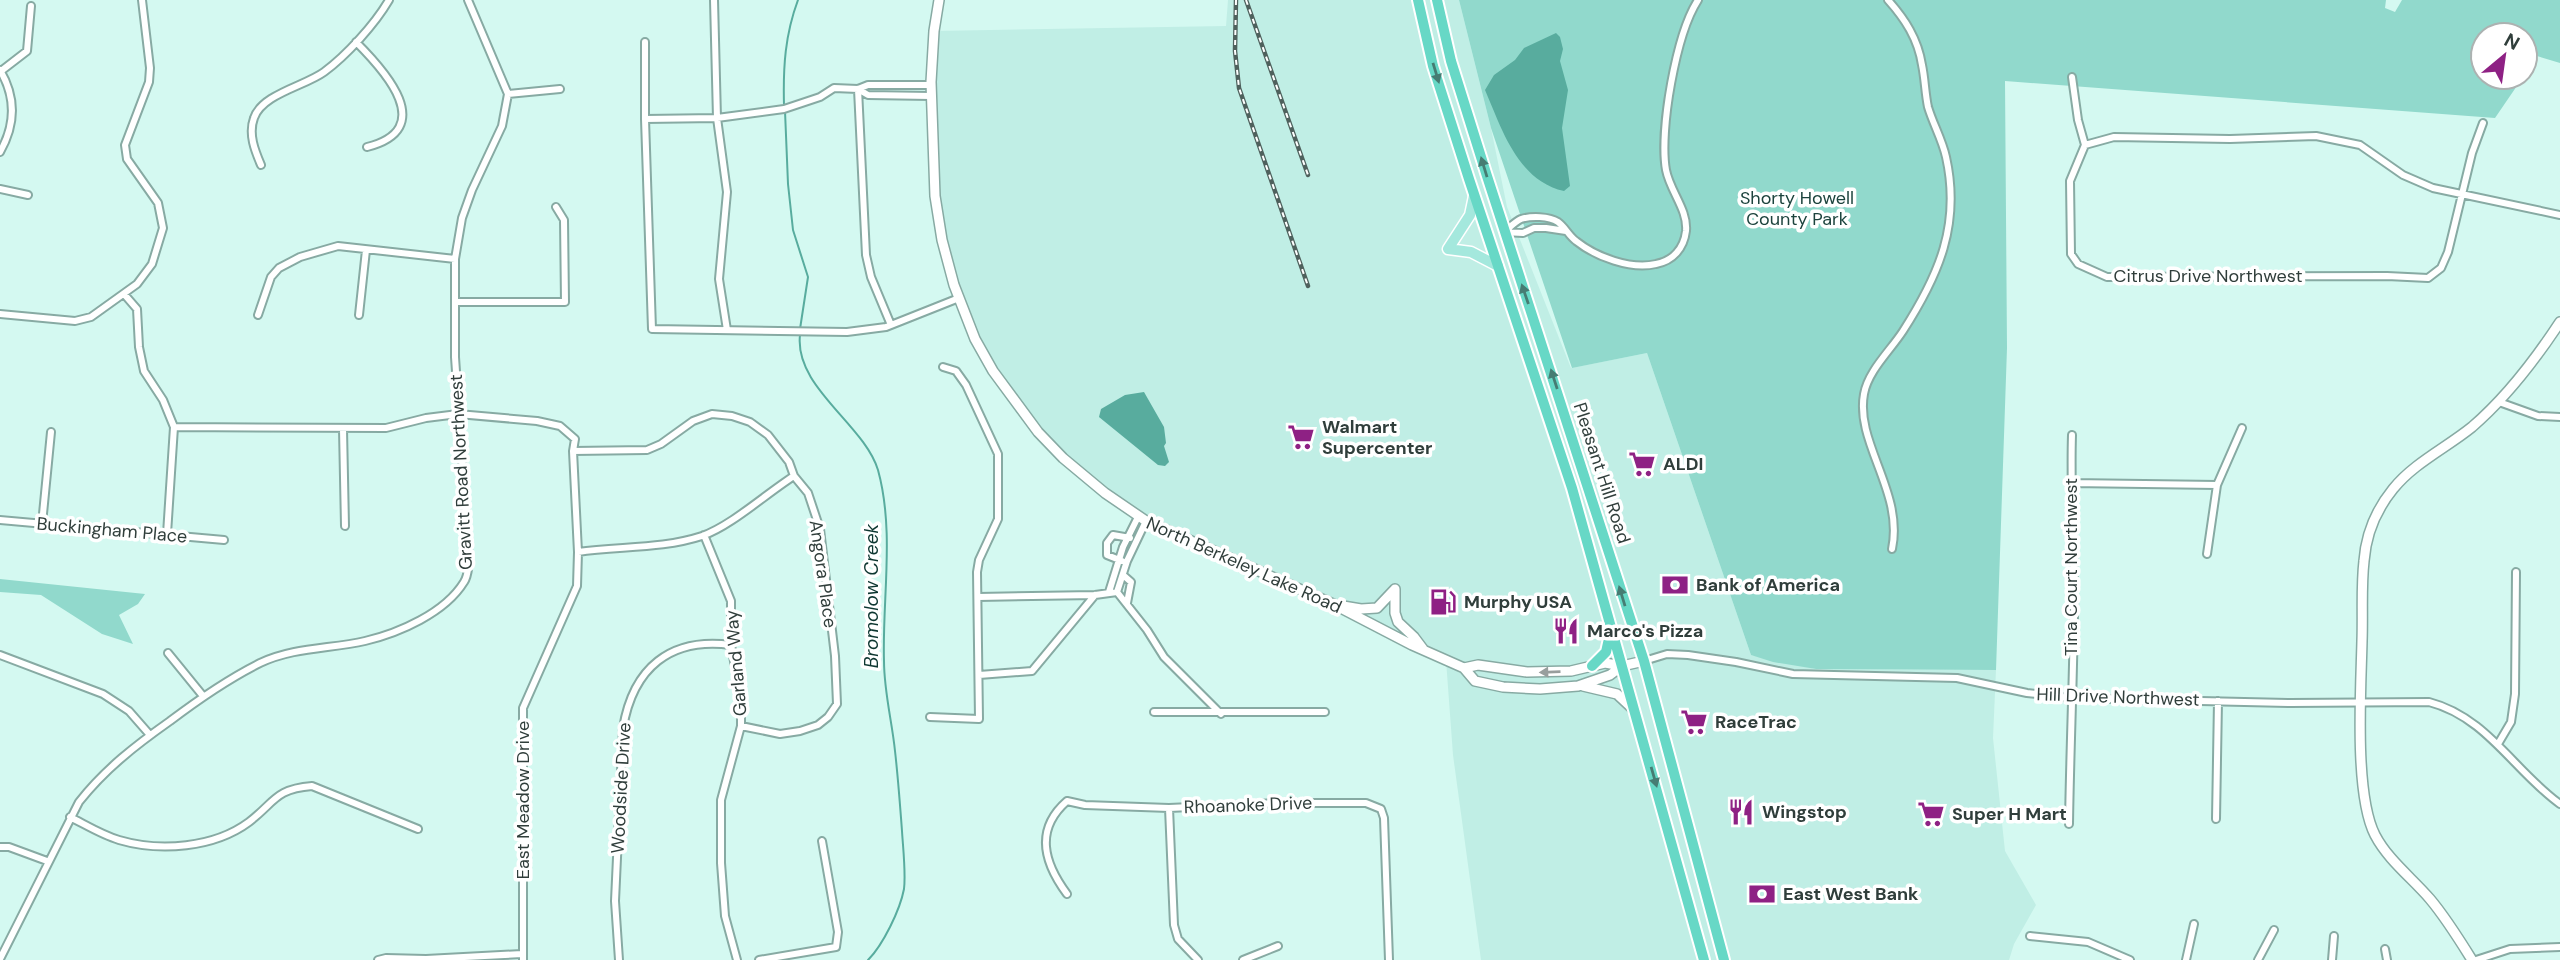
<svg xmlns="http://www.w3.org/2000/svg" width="2560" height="960" font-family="'DM Sans',sans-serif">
  <rect width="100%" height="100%" fill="#d4f9f1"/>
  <path fill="#c0eee5" d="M 1228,0 L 1459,0 L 1491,128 L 1507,207 L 1571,368 L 1647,353 L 1751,655 L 1816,669 L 1996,670 L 1993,738 L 2005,851 L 2036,905 L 2014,944 L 2009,960 L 1481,960 L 1453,755 L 1446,660 L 1140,518 L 1063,458 L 1011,398 L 964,328 L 934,183 L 934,31 L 1226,26 Z"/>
  <path fill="#91d9cc" d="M 1459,0 L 2386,0 L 2385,8 L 2395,12 L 2402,0 L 2560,0 L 2560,63 L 2537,56 L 2525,74 L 2525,35 L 2483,35 L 2483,77 L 2523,77 L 2495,118 L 2005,81 L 2007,348 L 1996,670 L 1816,669 L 1773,662 L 1751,655 L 1647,353 L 1572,368 L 1491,128 Z
    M 0,579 L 145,594 L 138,604 L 119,615 L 133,644 L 102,634 L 41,595 L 0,592 Z"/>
  <path fill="#58ac9e" d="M 1556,33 L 1560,37 L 1563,49 L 1560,61 L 1568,90 L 1562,128 L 1570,186 L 1564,191 C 1517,180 1502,129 1485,90 L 1494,75 L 1515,60 L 1524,48 Z
    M 1144,392 L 1164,427 L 1166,443 L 1164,446 L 1169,462 L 1165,466 L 1158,465 L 1099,417 L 1101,409 L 1125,395 Z"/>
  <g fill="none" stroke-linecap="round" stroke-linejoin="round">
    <path stroke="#58ac9e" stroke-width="2" d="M 784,105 C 783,67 785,35 798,0
      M 785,111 L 788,184 L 793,230 L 808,277 L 800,329
      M 800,335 C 794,387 864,424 878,470 C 895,532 882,599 884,661 C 884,692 892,721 895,751 C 898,777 900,804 902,831 C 903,848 906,873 904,889 C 900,910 883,945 868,960"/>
    <g stroke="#87aaa3" stroke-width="10">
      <path id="street" d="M 714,0 L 717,118 L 727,192 L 719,279 L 727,330
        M 1888,0 C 1905,19 1918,39 1922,65 C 1925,79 1925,93 1928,107 C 1933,124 1942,139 1946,157 C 1961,224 1939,275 1903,331 C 1890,351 1868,371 1864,394 C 1855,443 1904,492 1892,549
        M 356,42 C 385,71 438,129 367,147
        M 645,42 L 645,119 L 652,329 L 847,332 L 886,327 L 959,298
        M 0,70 C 16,97 16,124 0,152
        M 1,71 L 27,51 L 31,6
        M 2072,77 L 2078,120 L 2085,145
        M 858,89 L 866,255 L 871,277 L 891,325
        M 858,89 L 868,95 L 931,96
        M 508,94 L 560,89
        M 645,119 L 717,118 L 784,109 L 820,97 L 834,88 L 858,89 L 868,85 L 931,85
        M 2483,123 L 2472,153 L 2448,252 L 2441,268 L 2428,278 L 2387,276 L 2107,277 L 2078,264 L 2071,254 L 2070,181 L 2085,145 L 2114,137 L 2230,139 L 2316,136 L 2360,145 L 2403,175 L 2433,188 L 2560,215
        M 261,165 C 255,151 248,134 254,118 C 262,94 305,86 324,72 C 347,55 375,24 389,0
        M 0,189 L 28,195
        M 1504,232 C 1509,228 1516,221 1521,219 C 1531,216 1549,216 1558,222 C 1565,227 1569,236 1576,241 C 1596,257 1631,270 1656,264 C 1673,261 1684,248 1686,231 C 1688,210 1670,191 1666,170 C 1659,131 1676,34 1698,0
        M 1504,232 L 1523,233 L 1534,228 L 1546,228 L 1566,231
        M 124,294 L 137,309 L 139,347 L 144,371 L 163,400 L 174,427 L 167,534
        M 456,302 L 565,302 L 564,220 L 556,207
        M 0,314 L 75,321 L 91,317 L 137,284 L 152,264 L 163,228 L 158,203 L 127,159 L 125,145 L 149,82 L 150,68 L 142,0
        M 258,315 L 271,277 L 279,268 L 300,257 L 338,246 L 455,259
        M 359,315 L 366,250
        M 2499,402 L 2538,416 L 2560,417
        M 174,427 L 386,428 L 426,418 L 458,414 L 537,421 L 560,426 L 575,439 L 573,451 L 578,552 L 577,586 L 523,708 L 523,960
        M 343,429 L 345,526
        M 573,451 L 647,450 L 661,444 L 693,421 L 712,414 L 732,416 L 750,422 L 768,435 L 789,462 L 794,476 L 808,493 L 820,529 L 835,656 L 837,704 L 828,717 L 818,725 L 800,731 L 780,734 L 741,726
        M 2071,483 L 2217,485
        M 0,520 L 224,540
        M 42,524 L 51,432
        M 704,535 L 731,601 L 731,645 L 741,699 L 741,726 L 721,800 L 721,863 L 725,916 L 737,960
        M 578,552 C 620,546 662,549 702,536 C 731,526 767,493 794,476
        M 2207,554 L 2217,485 L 2242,428
        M 1122,561 L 1107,555 L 1107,543 L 1113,535 L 1130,538
        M 1123,575 L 1131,582 L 1127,603
        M 1109,592 L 1123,547 L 1138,517
        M 1117,592 L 1147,630 L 1164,657 L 1221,714
        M 1117,592 L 1127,561 L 1146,521
        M 978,597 L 1095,595 L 1117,592
        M 168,653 L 203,696
        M 0,655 L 103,694 L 129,711 L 150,735
        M 1644,661 L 1667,654 L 1688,655 L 1736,662 L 1793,674 L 1957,678 L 2027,693 L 2070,698 L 2290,703 L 2429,702 C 2487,717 2514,771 2560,804
        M 979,675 L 1032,671 L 1095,595
        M 1154,712 L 1325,712
        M 930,717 L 979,719 L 977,572 L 979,560 L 998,519 L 998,454 L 966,385 L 956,371 L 943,367
        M 2498,744 L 2511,722 L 2515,694 L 2516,572
        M 1169,808 L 1174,925 L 1178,939 L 1198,960
        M 70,817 C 86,825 102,835 119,840 C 160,852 214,848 249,822 C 275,802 275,789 312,786 L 418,829
        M 2216,819 L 2218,701
        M 2069,824 C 2070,755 2073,686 2074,616 C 2075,556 2070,496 2072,435
        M 0,847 L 9,847 L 47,861
        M 1067,894 C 1044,863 1034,830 1067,801 L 1085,805 L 1169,808 L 1277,803 L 1366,803 L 1381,809 L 1384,818 L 1389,960
        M 2030,936 L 2088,942 L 2130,960
        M 2385,949 L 2387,960
        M 0,959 L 79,802 C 105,769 136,745 170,721 C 199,699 228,679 260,663 C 294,647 330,649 365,641 C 399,633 445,613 464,582 C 468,576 468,568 469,562 L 455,357 L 455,259 L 462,218 L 472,190 L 502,126 L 508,94 L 468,0
        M 378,960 L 386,958 L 426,959 L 522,954
        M 619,960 L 615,901 L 623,728 C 633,668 670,637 731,645
        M 759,960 L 836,947 L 838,932 L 822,841
        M 1243,960 L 1278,946
        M 2186,960 L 2194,924
        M 2258,960 L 2274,930
        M 2332,960 L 2334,936
        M 2476,960 L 2510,949 L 2560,947"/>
    </g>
    <g stroke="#87aaa3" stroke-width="12">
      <path id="secondary" d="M 939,0 L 934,31 L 931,82 L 935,196 L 942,240 L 954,285 L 975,339 L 993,371 L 1038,432 L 1063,458 L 1105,493 L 1146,521 L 1333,604 L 1412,645 L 1464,668 L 1475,681 L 1503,687 L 1540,689 L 1578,686 L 1610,675 L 1622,666 L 1644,661
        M 1395,589 L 1395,613 L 1398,622 L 1414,637 L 1423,649
        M 1343,606 L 1361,609 L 1377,608 L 1395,589
        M 1464,668 L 1478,665 L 1527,672 L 1571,671 L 1605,663 L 1622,666
        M 1583,686 L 1617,694 L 1632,708
        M 2472,960 C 2459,939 2446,918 2430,899 C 2412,878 2388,860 2375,835 C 2354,794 2361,688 2362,641 C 2363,614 2361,587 2364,561 C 2366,534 2376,510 2393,489 C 2414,463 2446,448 2472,427 C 2507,397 2535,360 2560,322"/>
    </g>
    <g stroke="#fff" stroke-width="13">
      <path id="primary" d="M 1474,196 L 1470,215 L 1448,249 L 1471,252 L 1498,266"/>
    </g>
    <g stroke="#fff" stroke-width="14">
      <path id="highway" d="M 1418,0 L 1433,66 L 1469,179 L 1572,488 L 1704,960
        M 1437,0 L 1451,61 L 1486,173 L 1644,661 L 1724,960
        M 1592,666 L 1606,652 L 1610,634"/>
    </g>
    <use href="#street" stroke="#fff" stroke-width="6"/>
    <use href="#secondary" stroke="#fff" stroke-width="9"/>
    <use href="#primary" stroke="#a4e8dd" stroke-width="10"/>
    <use href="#highway" stroke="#67d8c6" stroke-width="10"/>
    <g stroke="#4f615d" stroke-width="4.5">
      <path id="rail" d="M 1236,0 L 1235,51 L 1239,88 L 1308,286
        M 1246,0 L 1308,175"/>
    </g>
    <use href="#rail" stroke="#fff" stroke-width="2" stroke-dasharray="5" stroke-linecap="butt"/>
  </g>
  <defs><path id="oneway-solid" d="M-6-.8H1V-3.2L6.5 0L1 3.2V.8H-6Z" transform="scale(1.75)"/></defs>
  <g fill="#467c73">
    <use href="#oneway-solid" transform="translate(1436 73) rotate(73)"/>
    <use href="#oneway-solid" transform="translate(1484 167) rotate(-107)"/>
    <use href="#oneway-solid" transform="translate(1525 294) rotate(-109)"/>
    <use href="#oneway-solid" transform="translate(1554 379) rotate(-108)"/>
    <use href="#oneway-solid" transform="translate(1622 596) rotate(-107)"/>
    <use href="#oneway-solid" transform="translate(1654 777) rotate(74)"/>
  </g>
  <use fill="#989e9d" href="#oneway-solid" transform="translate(1550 672) rotate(178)"/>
  <defs>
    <g id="supermarket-bare" transform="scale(2.1)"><path d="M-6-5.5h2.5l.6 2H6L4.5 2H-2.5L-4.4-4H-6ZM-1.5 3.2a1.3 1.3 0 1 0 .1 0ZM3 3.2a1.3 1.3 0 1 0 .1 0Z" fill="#8e2184" stroke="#fff" stroke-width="2.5" paint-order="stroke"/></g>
    <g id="bank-bare" transform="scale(2.1)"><path d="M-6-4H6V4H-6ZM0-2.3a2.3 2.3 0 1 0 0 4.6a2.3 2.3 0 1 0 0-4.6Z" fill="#8e2184" stroke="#fff" stroke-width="2.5" paint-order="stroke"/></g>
    <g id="fuel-bare" transform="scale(2.1)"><path d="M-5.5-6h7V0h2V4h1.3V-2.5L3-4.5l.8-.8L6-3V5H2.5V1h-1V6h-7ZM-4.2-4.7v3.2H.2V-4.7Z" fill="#8e2184" stroke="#fff" stroke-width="2.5" paint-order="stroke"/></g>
    <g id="restaurant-bare" transform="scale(2.1)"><path d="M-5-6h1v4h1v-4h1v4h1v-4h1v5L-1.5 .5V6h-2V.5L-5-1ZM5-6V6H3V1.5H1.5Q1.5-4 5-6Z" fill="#8e2184" stroke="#fff" stroke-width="2.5" paint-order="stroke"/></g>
  </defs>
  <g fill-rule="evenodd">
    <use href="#supermarket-bare" x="1301" y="437"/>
    <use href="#supermarket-bare" x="1642" y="464"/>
    <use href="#bank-bare" x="1675" y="585"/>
    <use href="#fuel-bare" x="1443" y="602"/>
    <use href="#restaurant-bare" x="1566" y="631"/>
    <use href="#supermarket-bare" x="1694" y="722"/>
    <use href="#restaurant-bare" x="1741" y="812"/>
    <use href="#supermarket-bare" x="1931" y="814"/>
    <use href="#bank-bare" x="1762" y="894"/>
  </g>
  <g text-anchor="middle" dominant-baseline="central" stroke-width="7" stroke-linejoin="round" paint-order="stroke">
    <g font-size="18" fill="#1c433d" stroke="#fff">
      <text x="1797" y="198">Shorty Howell<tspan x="1797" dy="21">County Park</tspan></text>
    </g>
    <g font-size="18" fill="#303e3b" stroke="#fff">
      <text x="2208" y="276">Citrus Drive Northwest</text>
      <text transform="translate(461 472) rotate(-93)">Gravitt Road Northwest</text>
      <text transform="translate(1602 473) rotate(72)">Pleasant Hill Road</text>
      <text transform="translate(112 530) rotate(5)">Buckingham Place</text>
      <text transform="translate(1244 565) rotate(24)">North Berkeley Lake Road</text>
      <text transform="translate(2071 567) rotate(-90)">Tina Court Northwest</text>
      <text transform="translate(823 574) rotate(82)">Angora Place</text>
      <text transform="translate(736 663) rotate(-95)">Garland Way</text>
      <text transform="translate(2118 697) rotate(2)">Hill Drive Northwest</text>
      <text transform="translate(621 788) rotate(-87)">Woodside Drive</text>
      <text transform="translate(523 800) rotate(-90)">East Meadow Drive</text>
      <text transform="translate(1248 805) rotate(-2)">Rhoanoke Drive</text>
    </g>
    <g font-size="18" font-weight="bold" fill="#303e3b" stroke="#fff" text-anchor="start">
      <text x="1322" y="427">Walmart<tspan x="1322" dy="21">Supercenter</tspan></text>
      <text x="1663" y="464">ALDI</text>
      <text x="1696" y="585">Bank of America</text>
      <text x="1464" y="602">Murphy USA</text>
      <text x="1587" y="631">Marco's Pizza</text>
      <text x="1715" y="722">RaceTrac</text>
      <text x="1762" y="812">Wingstop</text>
      <text x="1952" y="814">Super H Mart</text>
      <text x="1783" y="894">East West Bank</text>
    </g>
    <g font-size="19" font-style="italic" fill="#0e3731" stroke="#fff">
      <text transform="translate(871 596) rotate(-90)">Bromolow Creek</text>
    </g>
  </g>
  <g transform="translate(2504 56) rotate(29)"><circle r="33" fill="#ffffff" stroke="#acb2b1" stroke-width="2"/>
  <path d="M0-5L12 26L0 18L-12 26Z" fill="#8e2184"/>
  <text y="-10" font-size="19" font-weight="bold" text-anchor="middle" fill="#303e3b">N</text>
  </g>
</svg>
